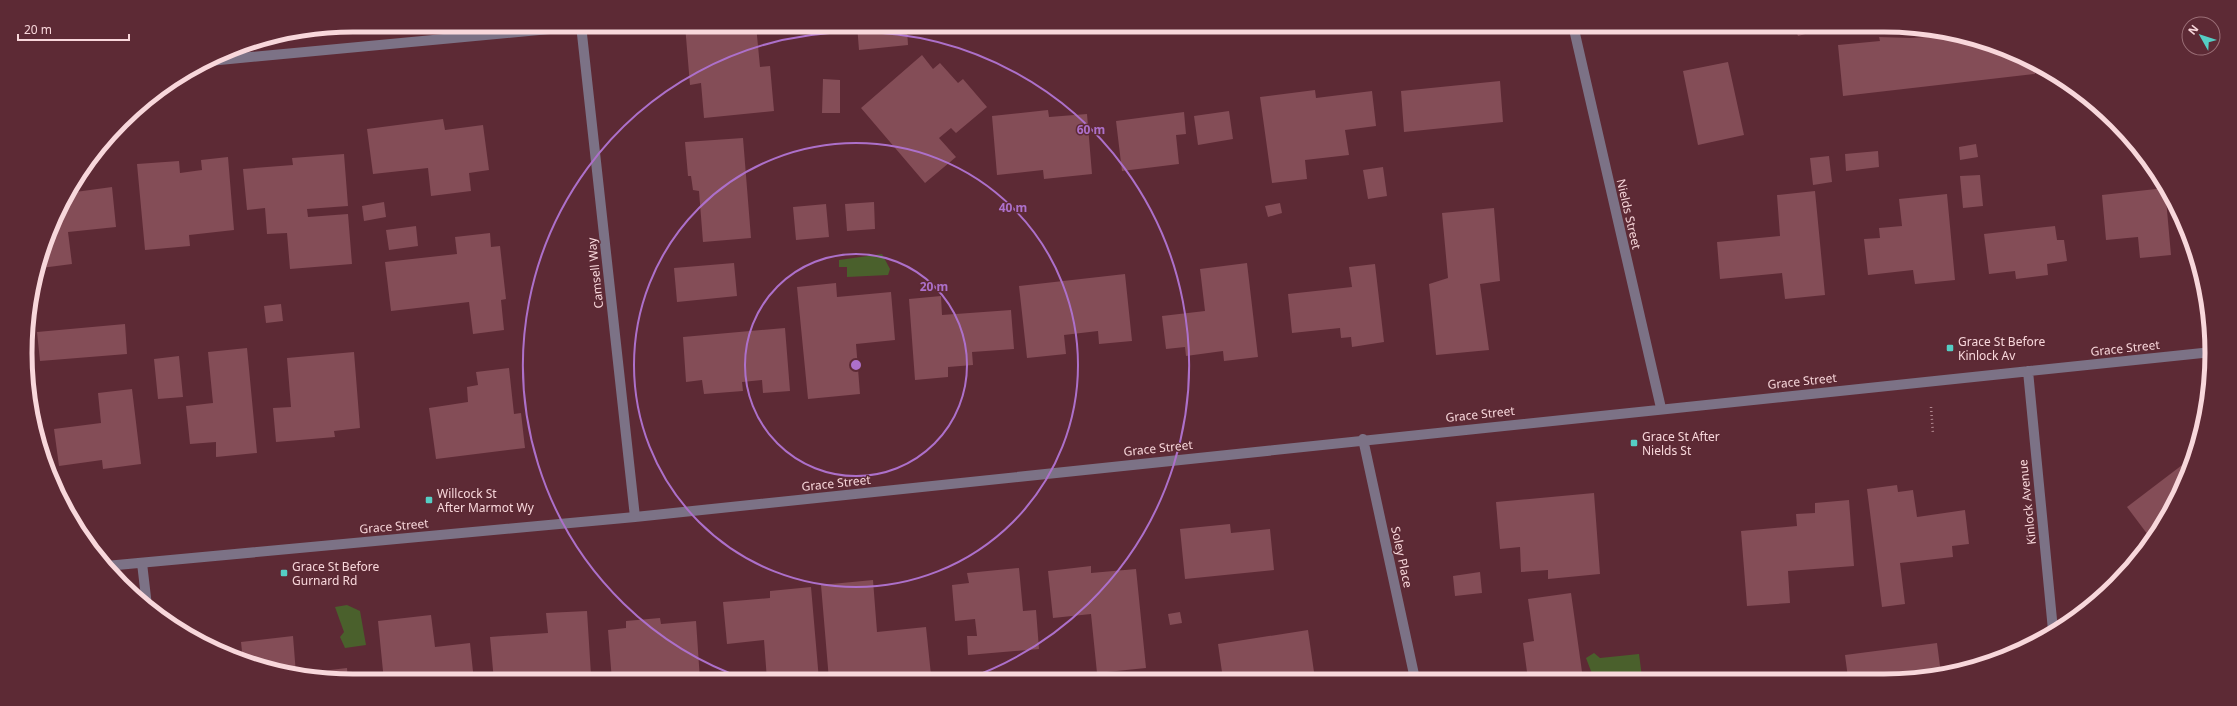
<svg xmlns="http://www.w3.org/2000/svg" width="2237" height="706" font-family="'Noto Sans',sans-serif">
  <rect width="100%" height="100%" fill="#5d2a35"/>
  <path fill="#4a602c" d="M 882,254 L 890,269 L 888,275 L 847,277 L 847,267 L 839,267 L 839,260 Z
    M 347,605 L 360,611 L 366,645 L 345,648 L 340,637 L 344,632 L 335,607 Z
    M 1594,653 L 1600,658 L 1639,654 L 1642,677 L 1594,679 L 1586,658 Z"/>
  <path fill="#844d57" d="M 685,25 L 756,25 L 760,67 L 770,66 L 774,111 L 704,118 L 701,83 L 690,85 Z
    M 857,25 L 913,25 L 907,29 L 908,45 L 859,50 Z
    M 1669,25 L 1696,25 L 1696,26 L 1670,32 Z
    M 1794,25 L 1815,25 L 1816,31 L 1798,36 Z
    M 1941,31 L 2010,50 L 2034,63 L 2035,74 L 1843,96 L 1838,45 L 1880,41 L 1879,37 L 1910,38 L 1942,36 Z
    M 922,55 L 933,69 L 940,63 L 958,83 L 963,79 L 987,107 L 956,133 L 951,128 L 939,138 L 956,157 L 925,183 L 861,108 Z
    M 1728,62 L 1744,135 L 1698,145 L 1683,71 Z
    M 823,79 L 840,80 L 840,113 L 822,113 Z
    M 1500,81 L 1503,122 L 1404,132 L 1401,91 Z
    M 1315,90 L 1316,98 L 1372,91 L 1376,126 L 1345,130 L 1349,155 L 1305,160 L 1307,179 L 1272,183 L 1260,97 Z
    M 1048,110 L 1049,117 L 1087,114 L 1092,174 L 1044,179 L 1043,170 L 997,175 L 992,116 Z
    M 1229,111 L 1233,139 L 1198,145 L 1194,116 Z
    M 1184,112 L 1186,134 L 1176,135 L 1179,164 L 1122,171 L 1116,121 Z
    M 443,119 L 445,130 L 483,125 L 489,170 L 469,173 L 471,191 L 431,196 L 428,168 L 373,174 L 367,129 Z
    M 743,138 L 751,238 L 703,242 L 699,191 L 693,190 L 691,176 L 688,176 L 685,142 Z
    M 1976,144 L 1978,157 L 1960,160 L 1959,147 Z
    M 1878,151 L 1879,167 L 1846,171 L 1845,154 Z
    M 344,154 L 348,206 L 307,209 L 308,217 L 348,214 L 352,264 L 290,269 L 287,233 L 267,234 L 265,208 L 247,210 L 243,169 L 293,165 L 292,158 Z
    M 1829,156 L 1832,182 L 1813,185 L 1810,158 Z
    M 228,157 L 234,230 L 189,235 L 190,246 L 145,250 L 137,164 L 179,161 L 180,173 L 202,170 L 201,160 Z
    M 1383,167 L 1387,196 L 1368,199 L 1363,170 Z
    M 1980,175 L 1983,206 L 1963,208 L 1960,176 Z
    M 112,187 L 116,227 L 68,232 L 72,264 L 41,268 L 59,208 L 68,193 Z
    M 2165,188 L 2171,255 L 2140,258 L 2138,237 L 2106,240 L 2102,195 Z
    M 1815,191 L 1825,295 L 1785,299 L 1782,273 L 1720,279 L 1717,242 L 1780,236 L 1777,195 Z
    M 1947,194 L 1955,280 L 1915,284 L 1913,270 L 1868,275 L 1864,239 L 1880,238 L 1879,228 L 1902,226 L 1899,199 Z
    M 384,202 L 386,217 L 364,221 L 362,206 Z
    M 874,202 L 875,229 L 847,231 L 845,204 Z
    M 1280,203 L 1282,213 L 1268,217 L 1265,206 Z
    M 826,204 L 829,237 L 796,240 L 793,207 Z
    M 1494,208 L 1500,281 L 1480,284 L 1489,350 L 1436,355 L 1429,284 L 1448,278 L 1442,213 Z
    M 416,226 L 418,246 L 389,250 L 386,230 Z
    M 2055,226 L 2057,240 L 2064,240 L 2067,261 L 2047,264 L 2048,275 L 2016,279 L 2015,271 L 1989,274 L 1984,234 Z
    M 490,233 L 491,247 L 500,246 L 506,299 L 501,300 L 504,330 L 473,334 L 469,302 L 391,311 L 385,262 L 457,254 L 455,237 Z
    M 734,263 L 737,296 L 677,302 L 674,268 Z
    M 1247,263 L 1258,357 L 1224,361 L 1223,351 L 1186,356 L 1185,347 L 1166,349 L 1162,316 L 1205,311 L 1200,269 Z
    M 1375,264 L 1384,342 L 1352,347 L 1351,337 L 1341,338 L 1340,328 L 1292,333 L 1288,294 L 1352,287 L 1349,267 Z
    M 1125,274 L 1132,341 L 1099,344 L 1098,331 L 1064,335 L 1066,354 L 1027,358 L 1019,286 Z
    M 836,283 L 837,297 L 891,292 L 895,340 L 856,344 L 860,394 L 808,399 L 797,287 Z
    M 941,296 L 942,315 L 1011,310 L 1014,349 L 972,352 L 973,365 L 948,367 L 948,377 L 915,380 L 909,299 Z
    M 281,304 L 283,321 L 266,323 L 264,306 Z
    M 125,324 L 127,354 L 40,361 L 37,332 Z
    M 785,328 L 790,391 L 763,393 L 762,380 L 742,382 L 743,391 L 704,394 L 702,380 L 686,382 L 683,337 Z
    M 247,348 L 257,453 L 216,457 L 216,442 L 190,444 L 186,406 L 213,403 L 208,352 Z
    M 354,352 L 360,428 L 334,431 L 335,437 L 276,442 L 273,408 L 291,407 L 287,358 Z
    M 179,356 L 183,397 L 158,399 L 154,359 Z
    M 509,368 L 514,414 L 521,413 L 525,448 L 436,459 L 429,408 L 468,402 L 467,387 L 478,385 L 476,372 Z
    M 132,389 L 141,464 L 103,469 L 102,460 L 59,466 L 54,429 L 101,423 L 98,393 Z
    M 2190,459 L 2168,517 L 2151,539 L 2127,507 Z
    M 1897,485 L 1898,492 L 1913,490 L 1917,517 L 1965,510 L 1969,544 L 1952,546 L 1953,557 L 1900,563 L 1905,604 L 1882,607 L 1867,489 Z
    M 1594,493 L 1600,574 L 1548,579 L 1548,570 L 1521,572 L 1520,547 L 1500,549 L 1496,502 Z
    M 1849,500 L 1854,566 L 1788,571 L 1790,603 L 1747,606 L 1741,531 L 1797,526 L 1796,514 L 1815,513 L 1815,503 Z
    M 1230,524 L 1231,533 L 1270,529 L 1274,570 L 1185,579 L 1180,529 Z
    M 1091,566 L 1091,573 L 1136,569 L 1146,668 L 1097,673 L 1091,614 L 1053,618 L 1048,571 Z
    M 1019,568 L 1023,611 L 1036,610 L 1039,649 L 968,655 L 967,636 L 977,636 L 975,619 L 955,621 L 952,585 L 969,583 L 967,573 Z
    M 1480,572 L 1482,593 L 1455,596 L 1453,576 Z
    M 873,580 L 877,632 L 926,627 L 931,675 L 872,680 L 829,680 L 821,585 Z
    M 811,587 L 819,680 L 767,680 L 764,640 L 727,644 L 723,602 L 770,598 L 770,591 Z
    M 1571,593 L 1583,679 L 1528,679 L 1523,643 L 1534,641 L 1528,599 Z
    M 587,611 L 591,675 L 494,681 L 490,637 L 548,633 L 546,613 Z
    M 1180,612 L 1182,623 L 1170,625 L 1168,614 Z
    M 431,615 L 435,647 L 470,643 L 474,681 L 384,681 L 378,621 Z
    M 660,618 L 661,624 L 696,621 L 700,680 L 612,681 L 608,630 L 626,628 L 626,621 Z
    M 1308,630 L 1314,672 L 1298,675 L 1299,679 L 1260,679 L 1260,677 L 1223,679 L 1218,644 Z
    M 293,636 L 296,674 L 347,668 L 348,681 L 289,675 L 243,661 L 241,642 Z
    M 1937,643 L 1941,674 L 1927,678 L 1848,678 L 1845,655 Z"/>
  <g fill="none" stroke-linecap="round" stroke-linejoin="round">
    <path stroke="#b0868e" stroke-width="2.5" stroke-dasharray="1 3" stroke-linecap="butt" d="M 1931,407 L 1933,434"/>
    <path stroke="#7c7286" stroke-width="10" d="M 581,25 L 635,517
      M 1573,25 L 1661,408
      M 209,61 L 581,26
      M 2028,371 L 2053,630
      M 1363,439 L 1415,679
      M 142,563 L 147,606
      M 106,566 L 635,517 L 2212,352"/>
  </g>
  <g fill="none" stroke="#ad70ca" stroke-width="2">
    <circle cx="856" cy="365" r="111"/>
    <circle cx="856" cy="365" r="222"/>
    <path d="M748 680A333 333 0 1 1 964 680"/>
  </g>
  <g fill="#55cec4" stroke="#5d2a35" stroke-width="1.5">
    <rect x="1946" y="344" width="8" height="8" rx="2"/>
    <rect x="1630" y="439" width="8" height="8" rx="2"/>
    <rect x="425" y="496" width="8" height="8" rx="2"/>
    <rect x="280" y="569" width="8" height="8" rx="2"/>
  </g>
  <g text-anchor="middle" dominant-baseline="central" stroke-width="3" stroke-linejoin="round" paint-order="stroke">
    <g font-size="12" fill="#f8d7db" stroke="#5d2a35">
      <text transform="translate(1629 214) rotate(77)">Nields Street</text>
      <text transform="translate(595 273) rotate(-96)">Camsell Way</text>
      <text transform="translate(2125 348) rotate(-6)">Grace Street</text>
      <text transform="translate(1802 381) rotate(-6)">Grace Street</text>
      <text transform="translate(1480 414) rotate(-6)">Grace Street</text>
      <text transform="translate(1158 448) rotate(-6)">Grace Street</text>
      <text transform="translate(836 483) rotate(-6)">Grace Street</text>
      <text transform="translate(2027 502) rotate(-96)">Kinlock Avenue</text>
      <text transform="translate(394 526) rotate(-5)">Grace Street</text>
      <text transform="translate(1402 557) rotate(78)">Soley Place</text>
    </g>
    <g font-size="12" fill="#f8d7db" stroke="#5d2a35" text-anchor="start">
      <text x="1958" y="341">Grace St Before<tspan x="1958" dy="14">Kinlock Av</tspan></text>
      <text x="1642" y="436">Grace St After<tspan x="1642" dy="14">Nields St</tspan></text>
      <text x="437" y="493">Willcock St<tspan x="437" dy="14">After Marmot Wy</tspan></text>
      <text x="292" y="566">Grace St Before<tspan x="292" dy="14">Gurnard Rd</tspan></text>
    </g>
  </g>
  <path d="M0 0H2237V706H0ZM353 32H1884A321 321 0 0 1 2205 353V353A321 321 0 0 1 1884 674H353A321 321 0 0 1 32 353V353A321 321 0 0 1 353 32Z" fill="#5d2a35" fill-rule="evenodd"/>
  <path fill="none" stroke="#f8d7db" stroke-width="5" d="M353 32H1884A321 321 0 0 1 2205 353V353A321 321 0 0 1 1884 674H353A321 321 0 0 1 32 353V353A321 321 0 0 1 353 32Z"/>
  <circle cx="856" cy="365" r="6" fill="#ad70ca" stroke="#5d2a35" stroke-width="2"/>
  <g font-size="12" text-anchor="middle" font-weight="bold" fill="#ad70ca" stroke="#5d2a35" stroke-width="3" stroke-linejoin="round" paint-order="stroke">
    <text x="1091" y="134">60 m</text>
    <text x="1013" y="212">40 m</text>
    <text x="934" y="291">20 m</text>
  </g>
  <g transform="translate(2201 36) rotate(309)"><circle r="19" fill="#5d2a35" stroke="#9b6f77"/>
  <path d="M0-3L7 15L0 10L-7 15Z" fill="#55cec4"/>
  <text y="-6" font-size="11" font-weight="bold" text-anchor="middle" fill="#f8d7db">N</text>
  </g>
  <path d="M18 34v6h111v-6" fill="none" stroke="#f8d7db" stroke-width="2"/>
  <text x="24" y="34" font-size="12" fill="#f8d7db" stroke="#5d2a35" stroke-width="3" paint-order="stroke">20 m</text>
</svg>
